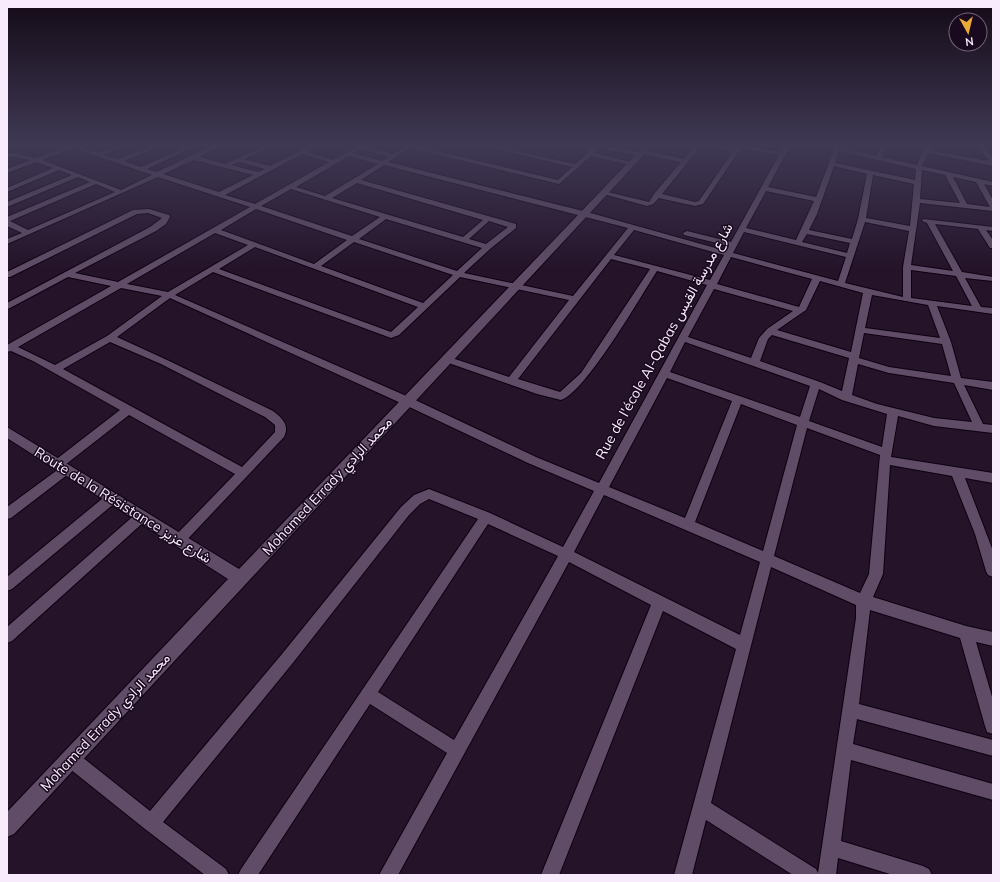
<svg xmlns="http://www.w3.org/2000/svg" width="1000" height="882" font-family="Mulish,Vazirmatn,sans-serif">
  <rect width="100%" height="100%" fill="#241329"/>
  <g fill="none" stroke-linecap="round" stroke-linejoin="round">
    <g stroke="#0d0111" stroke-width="2">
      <path id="minor" d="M 69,146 C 79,146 88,152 98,152 C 105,153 113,146 123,146 L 122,147 L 104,155 L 118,159 L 152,146 L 159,146 L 158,147 L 124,161 L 141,167 L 189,146 L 196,146 L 147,169 L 157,172 L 188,157 L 189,156 L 213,146 L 220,146 L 199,157 L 225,164 L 265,146 L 272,146 L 271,147 L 244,159 L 270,166 L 309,146 L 316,146 L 307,152 L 333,160 L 358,146 L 365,146 L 393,154 L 406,146 L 416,146 L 558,180 L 572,167 L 484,146 L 493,146 L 575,164 L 591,150 L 580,147 L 579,146 L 594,147 L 607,146 L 639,152 L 642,150 L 684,159 L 695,146 L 701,146 L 662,194 L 695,202 L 699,201 L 733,151 L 712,147 L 711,146 L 736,148 L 736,146 L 746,146 L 781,152 L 784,146 L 790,146 L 768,187 L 816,197 L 834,150 L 821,147 L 820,146 L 829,146 L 877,156 L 881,146 L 887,146 L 882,157 L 917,165 L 925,146 L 931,146 L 929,150 L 989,161 L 978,146 L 984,146 L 993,158 L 993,166 L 928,153 L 922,166 L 993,182 L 993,186 L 984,184 L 993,200 L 993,211 L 920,203 L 911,265 L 953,271 L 927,223 L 922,221 L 923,219 L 993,227 L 993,231 L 986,230 L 993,240 L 993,248 L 990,248 L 978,229 L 935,224 L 962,272 L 993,277 L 993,281 L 965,278 L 981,307 L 993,308 L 993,314 L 937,306 L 951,342 L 961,378 L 993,382 L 993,390 L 964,385 L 983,424 L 993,425 L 993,433 L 934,426 L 898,416 L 891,457 L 993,473 L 993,483 L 965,478 L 993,551 L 993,577 L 988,575 L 986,571 L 975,534 L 952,476 L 890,465 L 883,574 L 873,597 L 966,626 L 993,632 L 993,646 L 976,642 L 993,700 L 993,734 L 987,732 L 985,726 L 960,638 L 870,610 L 859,704 L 993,740 L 993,756 L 857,719 L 853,744 L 993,784 L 993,800 L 851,760 L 841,841 L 923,866 L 929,869 L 932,875 L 893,875 L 838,858 L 836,875 L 793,875 L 706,820 L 692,875 L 674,875 L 736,649 L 663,611 L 559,875 L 541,875 L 651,605 L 569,562 L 398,875 L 379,875 L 447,753 L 370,704 L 258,875 L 238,875 L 241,869 L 478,519 L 429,499 L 420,504 L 409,515 L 292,664 L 163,822 L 226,869 L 229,875 L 205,875 L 145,829 L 65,765 L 63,759 L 65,753 L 71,751 L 77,753 L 150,811 L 282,654 L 401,507 L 414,495 L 429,489 L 490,513 L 563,547 L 594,491 L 528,463 L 403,404 L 170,298 L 117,337 L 167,360 L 273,411 C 282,418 290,425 284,437 L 183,544 L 179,546 L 175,544 L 173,540 L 175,536 L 235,474 L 129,415 L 65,465 L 71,466 L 73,469 L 71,472 L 11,518 L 7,519 L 7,507 L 60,468 L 54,467 L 52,464 L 54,461 L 120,410 L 33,361 L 11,351 L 7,352 L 7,345 L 111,286 L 68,277 L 10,308 L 7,309 L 7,303 L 150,227 L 162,218 L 148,213 L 137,214 L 10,277 L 7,277 L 7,272 L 133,210 L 149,209 L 169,215 L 170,217 L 166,224 L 156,231 L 75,273 L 118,282 L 250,207 L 158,177 L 7,244 L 7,239 L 22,233 L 7,226 L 7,217 L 90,182 L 78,177 L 7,207 L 7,202 L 72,175 L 59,170 L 7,192 L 7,188 L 53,168 L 36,162 L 7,173 L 7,169 L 30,160 L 15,157 L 7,157 L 7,153 L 15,153 L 35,158 ZM 73,148 L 152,175 L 121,190 L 42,160 ZM 410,148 L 559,184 L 591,156 L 631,165 L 634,163 L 595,153 L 600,148 L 639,156 L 642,154 L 681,162 L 654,194 L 649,202 L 603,191 L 600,193 L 647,206 L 653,204 L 659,198 L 695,206 L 703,204 L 741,148 L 779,155 L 731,242 L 687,231 L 683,233 L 684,235 L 729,246 L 726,251 L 587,212 L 388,162 ZM 361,149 L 389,157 L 382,161 L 353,153 ZM 839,151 L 916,169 L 915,180 L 835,163 ZM 302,154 L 329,162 L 255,204 L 225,195 ZM 349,156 L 378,164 L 325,196 L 296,187 ZM 194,160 L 253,175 L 219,192 L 163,174 ZM 239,162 L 265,169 L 258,172 L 231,165 ZM 384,165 L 628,228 L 573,296 L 464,273 L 490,249 L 516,228 L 516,224 L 361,180 ZM 834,166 L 867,174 L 858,219 L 852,239 L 809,230 L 817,214 ZM 922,170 L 945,175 L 960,203 L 920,199 ZM 873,175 L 914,184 L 910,226 L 866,218 ZM 953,177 L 976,182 L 990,207 L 967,204 ZM 357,183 L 483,220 L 463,237 L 332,198 ZM 96,184 L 115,192 L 28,230 L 10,221 ZM 291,189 L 380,217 L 352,236 L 261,206 ZM 766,191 L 814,201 L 796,240 L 746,228 ZM 256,209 L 347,240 L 314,264 L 221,230 ZM 386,219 L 482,248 L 457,271 L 359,239 ZM 489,221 L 508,227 L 486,244 L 469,239 ZM 865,222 L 909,231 L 903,267 L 903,297 L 845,283 ZM 634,230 L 724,255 L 710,280 L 614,255 ZM 744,232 L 846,257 L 838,281 L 733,253 ZM 215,233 L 248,245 L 168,292 L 127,284 ZM 807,234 L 850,243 L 847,253 L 802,242 ZM 354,242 L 453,275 L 423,303 L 321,266 ZM 255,247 L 418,307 L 391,332 L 219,269 ZM 731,257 L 812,279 L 799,307 L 717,284 ZM 611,259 L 650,269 L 581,373 L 560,392 L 518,379 ZM 911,270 L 956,276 L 972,306 L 911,298 ZM 657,271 L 707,285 L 599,483 L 536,457 L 411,398 L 175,295 L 213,272 L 391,338 L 399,335 L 460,277 L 569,300 L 509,377 L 446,356 L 441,359 L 443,361 L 537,394 L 561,400 C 585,393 641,296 657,271 ZM 820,281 L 863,293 L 851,352 L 777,330 L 806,310 ZM 121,288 L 162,296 L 107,336 L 55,365 L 18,347 ZM 714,289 L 793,311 L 767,329 L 759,338 L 751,358 L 688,337 ZM 872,295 L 928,305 L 940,338 L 865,328 ZM 864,333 L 942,344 L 951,376 L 889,367 L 859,358 ZM 772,335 L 849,358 L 842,391 L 820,382 L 760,361 L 768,339 ZM 110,342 L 161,364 L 265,417 L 275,425 L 275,432 L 242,467 L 63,369 ZM 685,342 L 810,386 L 800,417 L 670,372 ZM 858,364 L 889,373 L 954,383 L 972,422 L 934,418 L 877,404 L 852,395 ZM 667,378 L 732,401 L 685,518 L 609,487 ZM 819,389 L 842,400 L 887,414 L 882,447 L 809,421 ZM 741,404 L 797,425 L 763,551 L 695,522 ZM 807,428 L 880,455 L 869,574 L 860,593 L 774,556 ZM 604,495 L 760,562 L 740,635 L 574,552 ZM 488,524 L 558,556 L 454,740 L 378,692 ZM 771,567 L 856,605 L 856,618 L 818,873 L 816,869 L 711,803 Z
        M 112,493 L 116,494 L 118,498 L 116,502 L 12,589 L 7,591 L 7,577 L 108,494 Z
        M 142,511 L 146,512 L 148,516 L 146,520 L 12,641 L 7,643 L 7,627 L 138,512 Z"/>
    </g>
    <g stroke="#0d0111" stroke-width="2">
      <path id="tertiary" d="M 644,146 L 652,146 L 14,834 L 7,837 L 7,812 L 228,579 L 7,438 L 7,427 L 239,569 Z"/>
    </g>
    <use href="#minor" fill="#604c66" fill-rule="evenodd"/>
    <use href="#tertiary" fill="#604c66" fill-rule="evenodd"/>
  </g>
  <linearGradient id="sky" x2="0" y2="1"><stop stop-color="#140a17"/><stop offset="0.54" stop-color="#3f3954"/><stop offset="1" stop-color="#3f3954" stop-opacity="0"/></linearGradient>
  <rect width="1000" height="269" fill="url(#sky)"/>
  <g text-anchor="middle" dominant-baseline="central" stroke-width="3" stroke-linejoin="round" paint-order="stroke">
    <g font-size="14" fill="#f8ecfc" stroke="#1a0a1f">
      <text transform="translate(664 341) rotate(-61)">Rue de l'école Al-Qabas شارع مدرسة القبس</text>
      <text transform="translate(327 486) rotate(-47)">Mohamed Errady محمد الرادي</text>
      <text transform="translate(123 505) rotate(32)">Route de la Résistance شارع عزيز</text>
      <text transform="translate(105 722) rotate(-47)">Mohamed Errady محمد الرادي</text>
    </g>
  </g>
  <rect width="1000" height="882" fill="none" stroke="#f8ecfc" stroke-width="16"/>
  <g transform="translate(968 32) rotate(172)"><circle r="19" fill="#1a0a1f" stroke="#736477"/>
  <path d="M0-3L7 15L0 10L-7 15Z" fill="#e9ab38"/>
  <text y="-6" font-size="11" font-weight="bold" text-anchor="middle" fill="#f8ecfc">N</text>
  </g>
</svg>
